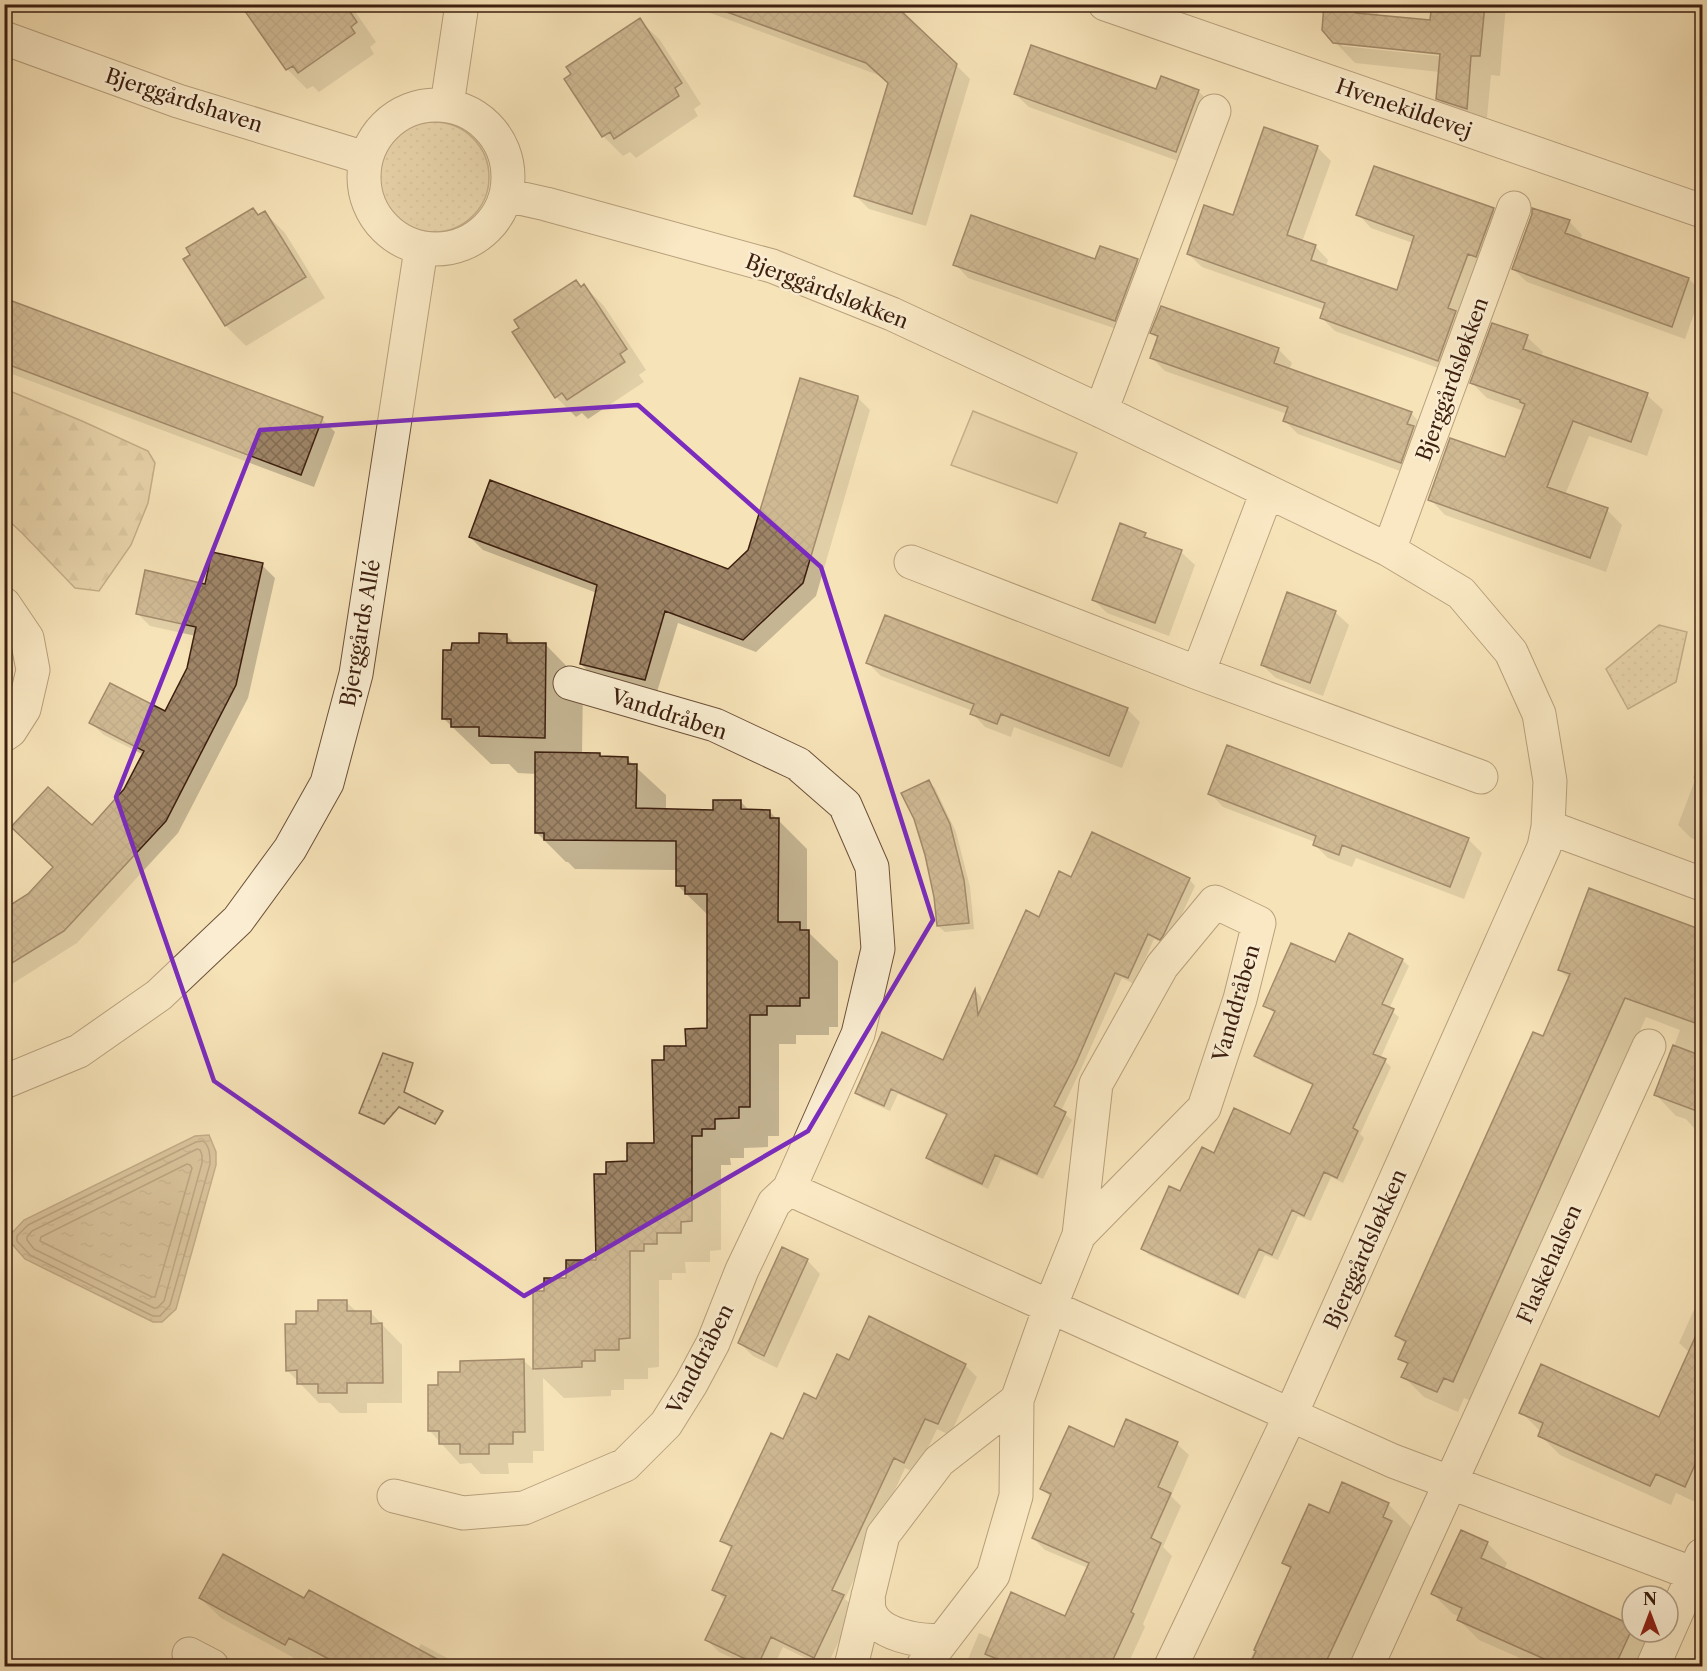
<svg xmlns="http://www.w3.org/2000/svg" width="1707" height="1671" font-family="'Libre Caslon Text',serif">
  <defs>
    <pattern id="grass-dots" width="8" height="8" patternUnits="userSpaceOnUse" patternTransform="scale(1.5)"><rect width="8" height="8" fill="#d7c29b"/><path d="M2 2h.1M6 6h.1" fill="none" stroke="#b9a684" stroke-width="1.8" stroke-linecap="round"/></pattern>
    <pattern id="forest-firs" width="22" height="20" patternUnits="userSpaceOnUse" patternTransform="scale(1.5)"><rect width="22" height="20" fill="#d7c29b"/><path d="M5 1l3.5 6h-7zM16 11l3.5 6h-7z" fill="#b9a684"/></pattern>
    <pattern id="water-ripples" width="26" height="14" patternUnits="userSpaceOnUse" patternTransform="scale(1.5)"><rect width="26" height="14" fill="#b8a07f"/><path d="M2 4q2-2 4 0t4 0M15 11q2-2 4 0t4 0" fill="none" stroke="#978266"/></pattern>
    <pattern id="building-cross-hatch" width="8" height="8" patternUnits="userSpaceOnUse" patternTransform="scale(1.5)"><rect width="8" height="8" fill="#9e8567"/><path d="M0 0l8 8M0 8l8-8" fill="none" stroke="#826c53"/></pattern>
  </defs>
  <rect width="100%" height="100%" fill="#f7e3b8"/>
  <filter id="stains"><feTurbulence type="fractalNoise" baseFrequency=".00333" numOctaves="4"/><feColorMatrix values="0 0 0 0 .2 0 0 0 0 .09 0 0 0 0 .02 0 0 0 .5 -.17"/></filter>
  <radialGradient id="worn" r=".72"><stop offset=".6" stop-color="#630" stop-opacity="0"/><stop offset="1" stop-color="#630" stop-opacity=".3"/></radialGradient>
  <path fill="url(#grass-dots)" stroke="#8a7055" stroke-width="1.5" d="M379 177a55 55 0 1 1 110 0a55 55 0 1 1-110 0Z
    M 1659,625 L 1687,632 L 1676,682 L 1628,709 L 1606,669 Z
    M 5,641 C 14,660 14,683 5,702 Z
    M 383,1053 L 413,1063 L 404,1092 L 443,1111 L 435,1124 L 399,1107 L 384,1124 L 359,1113 Z"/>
  <path fill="url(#forest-firs)" stroke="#8a7055" stroke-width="1.5" d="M 5,389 L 82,421 L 148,451 L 155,463 L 148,503 L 131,545 L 99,591 L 75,588 L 23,534 L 5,517 Z"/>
  <path fill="#d7c29b" stroke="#8a7055" stroke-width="1.5" d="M 973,411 L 1077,453 L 1057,503 L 951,465 Z"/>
  <path fill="url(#water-ripples)" stroke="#876c52" stroke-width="1.5" d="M 209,1135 L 216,1152 L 216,1165 L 176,1309 L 162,1322 L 153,1322 L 25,1259 L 11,1243 L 11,1234 L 24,1220 L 195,1136 Z"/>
  <path fill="#0003" fill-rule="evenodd" d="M 246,4 L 350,4 L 376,42 L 370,47 L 374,54 L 319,92 L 313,86 L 307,89 L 287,69 Z
    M 686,4 L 879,4 L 956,65 L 970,79 L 926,226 L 869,209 L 856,196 L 889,84 L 881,76 Z
    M 1326,4 L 1379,4 L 1378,17 L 1431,22 L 1445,14 L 1446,4 L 1506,4 L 1500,76 L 1491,75 L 1486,128 L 1458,119 L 1438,99 L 1440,72 L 1355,63 L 1335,42 ZM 1342,43 L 1448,54 L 1448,57 L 1342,46 Z
    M 639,20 L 660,40 L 701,104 L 694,109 L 698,116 L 636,158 L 630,152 L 623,156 L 603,136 Z
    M 1157,91 L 1198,91 L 1212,104 L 1189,165 L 1029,107 L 1015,94 Z
    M 1317,147 L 1331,161 L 1302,242 L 1315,246 L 1328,260 L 1326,267 L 1398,292 L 1413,243 L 1371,228 L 1358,214 L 1493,210 L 1506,223 L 1452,373 L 1335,331 L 1321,317 L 1324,310 L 1202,267 L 1188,254 Z
    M 265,213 L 285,233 L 325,298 L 246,346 L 226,326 L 185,260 Z
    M 1569,221 L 1582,235 L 1580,240 L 1689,279 L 1702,292 L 1685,339 L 1527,282 L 1513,269 Z
    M 1137,260 L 1150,274 L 1128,333 L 968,278 L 955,264 Z
    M 576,281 L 582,288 L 584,286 L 604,306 L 646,370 L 639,375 L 644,382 L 588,419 L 582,413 L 576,417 L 556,397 Z
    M 4,300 L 322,419 L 335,432 L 314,487 L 4,371 Z
    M 1152,333 L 1278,349 L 1292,363 L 1289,370 L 1411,413 L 1424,427 L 1414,476 L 1298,434 L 1285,421 L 1287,414 L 1165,371 L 1152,358 L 1158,339 Z
    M 1527,337 L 1543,352 L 1541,357 L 1647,395 L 1663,410 L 1647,456 L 1589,436 L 1565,495 L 1607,510 L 1622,525 L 1606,572 L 1445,515 L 1430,499 L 1506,459 L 1524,411 L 1487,398 L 1472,383 Z
    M 857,397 L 870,410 L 816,596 L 756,652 L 678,623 L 657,692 L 594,677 L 581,664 L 597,593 L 483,550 L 470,537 L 729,571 L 750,551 Z
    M 1145,534 L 1151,541 L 1181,552 L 1195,565 L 1169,636 L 1107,613 L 1094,600 Z
    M 262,565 L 275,578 L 248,698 L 178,833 L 77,943 L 4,989 L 4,910 L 29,895 L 126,790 L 144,755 L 104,735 L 91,723 L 165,713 L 188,669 L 196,636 L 150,626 L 137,613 Z
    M 1335,612 L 1349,625 L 1323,696 L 1276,678 L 1262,665 Z
    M 506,635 L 515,644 L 546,645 L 583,683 L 582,754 L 599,755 L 602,758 L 627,759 L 666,795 L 666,810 L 714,811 L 741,802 L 750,811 L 769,811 L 807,849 L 807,931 L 838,961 L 838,1027 L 829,1027 L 829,1035 L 796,1035 L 796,1044 L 779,1044 L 779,1136 L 768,1136 L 768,1147 L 744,1148 L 744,1158 L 730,1158 L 731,1165 L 721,1165 L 721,1250 L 710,1251 L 710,1262 L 685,1262 L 686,1273 L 672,1273 L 672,1280 L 659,1280 L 659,1367 L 648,1368 L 648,1379 L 624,1379 L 624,1390 L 611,1390 L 611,1396 L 564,1398 L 543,1378 L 544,1451 L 533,1451 L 533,1463 L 508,1463 L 509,1474 L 481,1474 L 471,1463 L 460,1464 L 429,1430 L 440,1386 L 461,1373 L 523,1360 L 535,1371 L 535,1293 L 546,1293 L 598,1262 L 607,1176 L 656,1144 L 665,1062 L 687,1048 L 708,1030 L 708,915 L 677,885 L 677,870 L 575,869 L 568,862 L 566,862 L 536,832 L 536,774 L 518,773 L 509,764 L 491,764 L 444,719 L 480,645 Z
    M 868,663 L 1127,709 L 1140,722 L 1122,768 L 1014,727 L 1011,737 L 985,727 L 972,713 L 973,711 L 881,676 Z
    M 1702,750 L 1702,842 L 1691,838 L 1678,825 L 1695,780 L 1693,778 Z
    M 929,782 L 935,788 L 956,832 L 970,887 L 974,929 L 945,932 L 938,926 Z
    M 1210,793 L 1468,839 L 1482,853 L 1464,899 L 1356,858 L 1352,867 L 1328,858 L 1314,844 L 1315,842 L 1223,807 Z
    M 1072,879 L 1189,879 L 1195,886 L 1169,942 L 1166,945 L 1154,939 L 1134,984 L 1122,978 L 1081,1069 L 1061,1111 L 1072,1120 L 1043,1179 L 1001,1160 L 988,1189 L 934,1164 L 928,1158 L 947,1116 L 898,1094 L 890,1111 L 863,1099 L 856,1093 L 943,1062 L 976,991 L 981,997 L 982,1009 L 1039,919 Z
    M 1590,890 L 1702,932 L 1702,1137 L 1686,1119 L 1676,1116 L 1656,1095 L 1680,1030 L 1646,1017 L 1474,1402 L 1464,1398 L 1458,1412 L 1424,1397 L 1403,1376 L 1408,1366 L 1400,1358 L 1406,1345 L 1397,1336 L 1544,1038 L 1569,979 L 1560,970 Z
    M 1402,960 L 1409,966 L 1389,1009 L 1399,1017 L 1380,1059 L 1385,1061 L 1391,1067 L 1360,1134 L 1364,1138 L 1343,1183 L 1331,1177 L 1311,1221 L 1298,1216 L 1278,1260 L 1265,1255 L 1245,1299 L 1149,1255 L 1143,1249 L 1181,1193 L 1215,1155 L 1291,1136 L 1314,1086 L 1262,1062 L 1256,1055 L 1275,1014 L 1265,1005 L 1336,964 Z
    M 807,1260 L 820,1274 L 777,1368 L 753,1356 L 740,1343 Z
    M 1702,1292 L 1702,1505 L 1676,1493 L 1671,1505 L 1560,1455 L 1540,1435 L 1541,1432 L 1521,1412 L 1660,1419 L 1690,1353 L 1679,1343 Z
    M 346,1302 L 357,1312 L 370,1312 L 402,1345 L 402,1403 L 367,1403 L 367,1413 L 340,1413 L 330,1403 L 319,1403 L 287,1370 L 298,1326 L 319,1313 Z
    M 849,1362 L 965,1365 L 977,1377 L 950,1435 L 937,1429 L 916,1473 L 905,1468 L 845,1599 L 855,1608 L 827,1666 L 821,1666 L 783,1647 L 774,1666 L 750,1666 L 719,1652 L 707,1640 L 725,1601 L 714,1589 L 732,1550 L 722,1540 L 783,1441 Z
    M 1127,1421 L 1177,1444 L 1189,1455 L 1171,1496 L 1181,1506 L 1163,1547 L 1172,1556 L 1143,1624 L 1145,1627 L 1127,1666 L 965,1666 L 979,1633 L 993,1639 L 1066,1618 L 1088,1568 L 1045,1550 L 1033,1538 L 1051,1498 L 1042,1488 L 1115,1449 Z
    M 1388,1504 L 1415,1531 L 1362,1666 L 1247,1666 L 1292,1571 L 1284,1563 L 1330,1515 Z
    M 1487,1543 L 1507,1563 L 1504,1570 L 1632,1627 L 1632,1632 L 1637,1632 L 1652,1647 L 1644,1666 L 1538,1666 L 1479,1640 L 1459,1620 L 1460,1617 L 1453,1614 L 1433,1594 Z
    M 200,1598 L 305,1600 L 417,1650 L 421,1644 L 462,1666 L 327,1666 L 309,1657 L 305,1664 L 221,1618 Z"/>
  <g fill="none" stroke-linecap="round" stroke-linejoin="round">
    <path stroke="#7a6047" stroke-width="1.5" d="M 203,1141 C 210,1146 210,1156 210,1164 L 170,1305 L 160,1316 L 153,1316 L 30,1255 L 17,1241 L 17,1236 L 28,1225 L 196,1142 Z
      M 197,1149 L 200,1150 L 202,1155 L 202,1163 L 164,1301 L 157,1308 L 154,1308 L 34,1249 L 27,1240 L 27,1237 L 32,1231 Z
      M 187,1164 L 190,1165 L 192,1168 L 155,1297 L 152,1297 L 40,1241 L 41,1237 Z"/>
  </g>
  <path fill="url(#building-cross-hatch)" stroke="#3d1f0f" stroke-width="1.5" d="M 240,4 L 345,4 L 357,22 L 351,27 L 355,33 L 298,73 L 293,66 L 286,70 Z
    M 716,4 L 883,4 L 900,10 L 957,64 L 912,214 L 854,196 L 888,83 L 866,63 L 716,8 Z
    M 1324,4 L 1357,4 L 1356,13 L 1430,20 L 1431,11 L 1444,12 L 1444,4 L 1485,4 L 1480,56 L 1471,56 L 1467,109 L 1436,99 L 1440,54 L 1333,43 L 1322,30 Z
    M 640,18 L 682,83 L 675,88 L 679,96 L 614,139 L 610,132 L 602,137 L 564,79 L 571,74 L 566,67 Z
    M 1031,45 L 1156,89 L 1161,76 L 1199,90 L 1176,152 L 1014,94 Z
    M 1264,127 L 1318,146 L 1287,235 L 1316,245 L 1311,260 L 1397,290 L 1414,236 L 1356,215 L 1374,166 L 1494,208 L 1476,257 L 1468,254 L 1448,308 L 1456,311 L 1438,361 L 1320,318 L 1325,303 L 1187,254 L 1204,205 L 1233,215 Z
    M 253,208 L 258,215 L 265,211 L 306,277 L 225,326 L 183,259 L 190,255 L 186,248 Z
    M 1532,208 L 1570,220 L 1565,233 L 1689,278 L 1672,327 L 1512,269 L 1532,214 Z
    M 971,215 L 1095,259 L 1100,246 L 1138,259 L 1115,321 L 953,265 Z
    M 576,280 L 581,287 L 584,284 L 627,349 L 620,354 L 625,362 L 567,400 L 562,393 L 555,398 L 512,332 L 519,328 L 514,320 Z
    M 4,298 L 323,417 L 301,475 L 4,363 Z
    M 1161,306 L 1279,348 L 1274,363 L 1412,412 L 1407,424 L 1414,426 L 1401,463 L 1283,421 L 1288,407 L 1150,358 L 1158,336 L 1150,333 Z
    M 1492,323 L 1528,335 L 1523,349 L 1648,393 L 1631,442 L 1573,421 L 1547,487 L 1608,508 L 1590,558 L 1428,500 L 1450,438 L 1505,457 L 1525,404 L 1520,402 L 1520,400 L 1470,383 Z
    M 800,378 L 858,396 L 858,398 L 803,583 L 743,640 L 665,611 L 645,680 L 580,664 L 597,585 L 469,537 L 490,480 L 728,569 L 748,550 Z
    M 1120,523 L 1146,533 L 1144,537 L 1182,550 L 1155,623 L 1092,600 Z
    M 212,552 L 263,563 L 236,685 L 166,821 L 64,931 L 4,968 L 4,909 L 28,894 L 53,867 L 11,827 L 48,787 L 92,825 L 124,789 L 144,751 L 89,723 L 110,683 L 165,711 L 187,668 L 196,627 L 136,614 L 145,570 L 205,584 Z
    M 1287,592 L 1336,611 L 1310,683 L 1261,665 Z
    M 885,615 L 1128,708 L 1109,756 L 1001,714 L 997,724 L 970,714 L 974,704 L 866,663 Z
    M 479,633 L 507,634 L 507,643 L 546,643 L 545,738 L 479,736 L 479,727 L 451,727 L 451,719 L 442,719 L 443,650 L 451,650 L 452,643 L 479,643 Z
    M 1227,745 L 1469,838 L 1450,887 L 1342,845 L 1339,855 L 1313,845 L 1316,836 L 1208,794 Z
    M 535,752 L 600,753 L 600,756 L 628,757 L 628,764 L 637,764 L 636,808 L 713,810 L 713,800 L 741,800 L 741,809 L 770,810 L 770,818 L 779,818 L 778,922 L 800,922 L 800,930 L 809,930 L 809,998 L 800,998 L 800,1006 L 767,1006 L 767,1015 L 750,1015 L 750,1107 L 739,1107 L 739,1118 L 715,1119 L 715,1129 L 702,1129 L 702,1136 L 692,1136 L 692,1221 L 681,1222 L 681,1233 L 657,1233 L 657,1244 L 644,1244 L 644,1251 L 630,1251 L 630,1338 L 619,1339 L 619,1350 L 595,1350 L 595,1361 L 582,1361 L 582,1367 L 533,1369 L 533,1291 L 544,1291 L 544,1278 L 566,1278 L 566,1260 L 596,1260 L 594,1174 L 606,1174 L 606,1162 L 627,1161 L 627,1143 L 654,1143 L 652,1060 L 664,1060 L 664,1046 L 686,1046 L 685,1029 L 707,1028 L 707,894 L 685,894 L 685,886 L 676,886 L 676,841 L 544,840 L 544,833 L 535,833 Z
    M 929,780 L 950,824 L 964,880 L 969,923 L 937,926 L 934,897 L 925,855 L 914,819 L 901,793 Z
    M 1092,832 L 1190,878 L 1163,936 L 1160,940 L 1148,934 L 1128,978 L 1115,973 L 1076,1063 L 1054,1106 L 1066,1112 L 1037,1174 L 995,1155 L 982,1184 L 926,1158 L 947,1114 L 891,1089 L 884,1106 L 855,1093 L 882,1032 L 943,1060 L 975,989 L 978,1015 L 1026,910 L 1039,917 L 1059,871 L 1071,877 Z
    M 1589,888 L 1702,930 L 1702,1006 L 1698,1024 L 1625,998 L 1453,1382 L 1444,1378 L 1437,1392 L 1401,1377 L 1408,1363 L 1398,1359 L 1406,1341 L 1395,1336 L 1533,1032 L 1543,1036 L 1570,974 L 1558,970 Z
    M 1349,933 L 1403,959 L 1382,1004 L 1394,1009 L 1373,1054 L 1386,1059 L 1353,1128 L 1358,1131 L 1337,1178 L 1324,1172 L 1304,1216 L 1292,1210 L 1272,1255 L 1259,1249 L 1238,1294 L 1141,1249 L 1169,1186 L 1180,1191 L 1202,1147 L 1214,1153 L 1234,1108 L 1290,1134 L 1313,1084 L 1254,1056 L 1275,1011 L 1263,1006 L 1291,943 L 1335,962 Z
    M 1673,1045 L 1702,1056 L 1702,1113 L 1654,1095 Z
    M 782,1247 L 808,1259 L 764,1356 L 738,1343 Z
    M 318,1300 L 347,1300 L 347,1311 L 371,1311 L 371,1324 L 382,1323 L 383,1383 L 347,1383 L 347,1393 L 318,1393 L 318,1384 L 297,1384 L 297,1370 L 286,1371 L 285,1324 L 296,1324 L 296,1311 L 318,1311 Z
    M 869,1316 L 966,1364 L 938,1424 L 925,1419 L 904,1463 L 894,1458 L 832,1590 L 844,1595 L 814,1658 L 771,1637 L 758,1665 L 705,1640 L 726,1596 L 712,1590 L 732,1546 L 720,1541 L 771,1433 L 783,1439 L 804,1393 L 816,1399 L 837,1354 L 849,1360 Z
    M 1702,1322 L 1702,1449 L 1685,1487 L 1656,1474 L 1650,1486 L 1623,1474 L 1538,1436 L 1543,1423 L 1519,1413 L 1541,1364 L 1659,1417 Z
    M 524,1359 L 525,1432 L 513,1432 L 513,1444 L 489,1444 L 489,1454 L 460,1454 L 460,1444 L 439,1444 L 439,1431 L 428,1431 L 428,1385 L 438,1385 L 438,1372 L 460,1372 L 460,1361 Z
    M 1126,1419 L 1178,1442 L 1158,1487 L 1171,1493 L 1151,1538 L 1161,1543 L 1131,1612 L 1134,1614 L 1110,1666 L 1014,1666 L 985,1654 L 1011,1592 L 1065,1616 L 1089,1563 L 1032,1538 L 1051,1494 L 1040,1489 L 1069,1426 L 1114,1447 Z
    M 1342,1482 L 1389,1503 L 1383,1517 L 1392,1521 L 1324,1666 L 1249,1666 L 1256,1651 L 1254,1650 L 1291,1567 L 1282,1563 L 1309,1504 L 1329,1513 Z
    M 1461,1530 L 1488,1542 L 1481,1558 L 1632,1625 L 1632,1629 L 1615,1666 L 1560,1666 L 1457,1620 L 1462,1608 L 1431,1594 Z
    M 223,1554 L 304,1598 L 309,1590 L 450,1666 L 342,1666 L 289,1638 L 285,1645 L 199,1598 Z"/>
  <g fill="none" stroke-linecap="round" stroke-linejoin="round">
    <g stroke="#6c5039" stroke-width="35">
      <path id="minor" d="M 1105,4 L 1702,211
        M 4,38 L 178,101 L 365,158
        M 447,105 L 462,4
        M364 177a72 72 0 1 1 144 0a72 72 0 1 1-144 0Z
        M 506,195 L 546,204 L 772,266 L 892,314 L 1101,411 L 1389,550 L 1461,593 L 1511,652 L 1539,714 L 1550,781 L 1548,827 L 1544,847 L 1291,1414 L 1171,1666
        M 1101,411 L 1214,111
        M 1389,550 L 1514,208
        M 911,562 L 1198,673 L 1481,777
        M 4,604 L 27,638 L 33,670 L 24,709 L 10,731 L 4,735
        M 1198,673 L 1267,492
        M 570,683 L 715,725 L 798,764 L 845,805 L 872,867 L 878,949 L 858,1034 L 789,1189 L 1393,1461 L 1694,1574
        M 1548,827 L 1702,884
        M 4,1082 L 79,1051 L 159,995 L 238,920 L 290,849 L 327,783 L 356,674 L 421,249
        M 394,1496 L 463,1513 L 524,1508 L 625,1465 L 666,1424 L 691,1384 L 713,1343 L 742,1270 L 774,1203 L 789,1189
        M 868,1595 C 869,1599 868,1605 869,1609 C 876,1636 921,1642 943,1640
        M 1668,1632 L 1702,1555
        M 189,1654 L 212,1666
        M 851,1666 L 883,1535 L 939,1461 L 1017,1400
        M 923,1666 L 993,1575 L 1016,1496 L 1017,1400 L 1050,1307 L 1079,1235 L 1096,1084 L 1162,966 L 1215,902 L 1259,923 L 1240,999 L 1204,1108 L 1079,1235
        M 1367,1666 L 1649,1046
        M 1653,1666 L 1668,1632"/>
    </g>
    <use href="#minor" stroke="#faedd1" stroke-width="33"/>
  </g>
  <path d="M0 0H1707V1671H0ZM 638,405 L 821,567 L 933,920 L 808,1131 L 524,1296 L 214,1081 L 116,797 L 260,430 Z" fill="#f7e3b8" fill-opacity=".55" fill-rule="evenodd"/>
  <path fill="none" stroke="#7b2cbf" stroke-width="4.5" stroke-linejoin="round" d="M 638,405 L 821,567 L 933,920 L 808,1131 L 524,1296 L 214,1081 L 116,797 L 260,430 Z"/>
  <g text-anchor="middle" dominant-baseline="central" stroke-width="5" stroke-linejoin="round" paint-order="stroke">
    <g font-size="21" fill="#3d1f0f" stroke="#faedd1">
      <text transform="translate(184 100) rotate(18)">Bjerggårdshaven</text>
      <text transform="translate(1404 108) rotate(19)">Hvenekildevej</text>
      <text transform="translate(827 291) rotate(21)">Bjerggårdsløkken</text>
      <text transform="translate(1452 379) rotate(-70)">Bjerggårdsløkken</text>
      <text transform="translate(360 633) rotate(-80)">Bjerggårds Allé</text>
      <text transform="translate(669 714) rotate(18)">Vanddråben</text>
      <text transform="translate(1236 1003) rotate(-74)">Vanddråben</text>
      <text transform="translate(1365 1249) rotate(-66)">Bjerggårdsløkken</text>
      <text transform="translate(1549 1264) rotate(-66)">Flaskehalsen</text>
      <text transform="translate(700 1359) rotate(-63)">Vanddråben</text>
    </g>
  </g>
  <rect width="1707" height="1671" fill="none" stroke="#f7e3b8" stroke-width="24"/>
  <rect x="6" y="6" width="1695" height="1659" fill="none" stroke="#3d1f0f" stroke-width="3"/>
  <rect x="12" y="12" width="1683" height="1647" fill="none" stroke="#3d1f0f" stroke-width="1.5"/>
  <g transform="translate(1650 1614)"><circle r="28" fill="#faedd1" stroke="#ae9b83" stroke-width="1.5"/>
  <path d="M0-4.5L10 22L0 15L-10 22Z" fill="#8f2418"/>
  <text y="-9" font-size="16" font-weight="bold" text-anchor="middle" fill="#3d1f0f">N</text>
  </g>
  <rect width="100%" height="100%" filter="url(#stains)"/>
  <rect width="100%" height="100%" fill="url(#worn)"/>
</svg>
